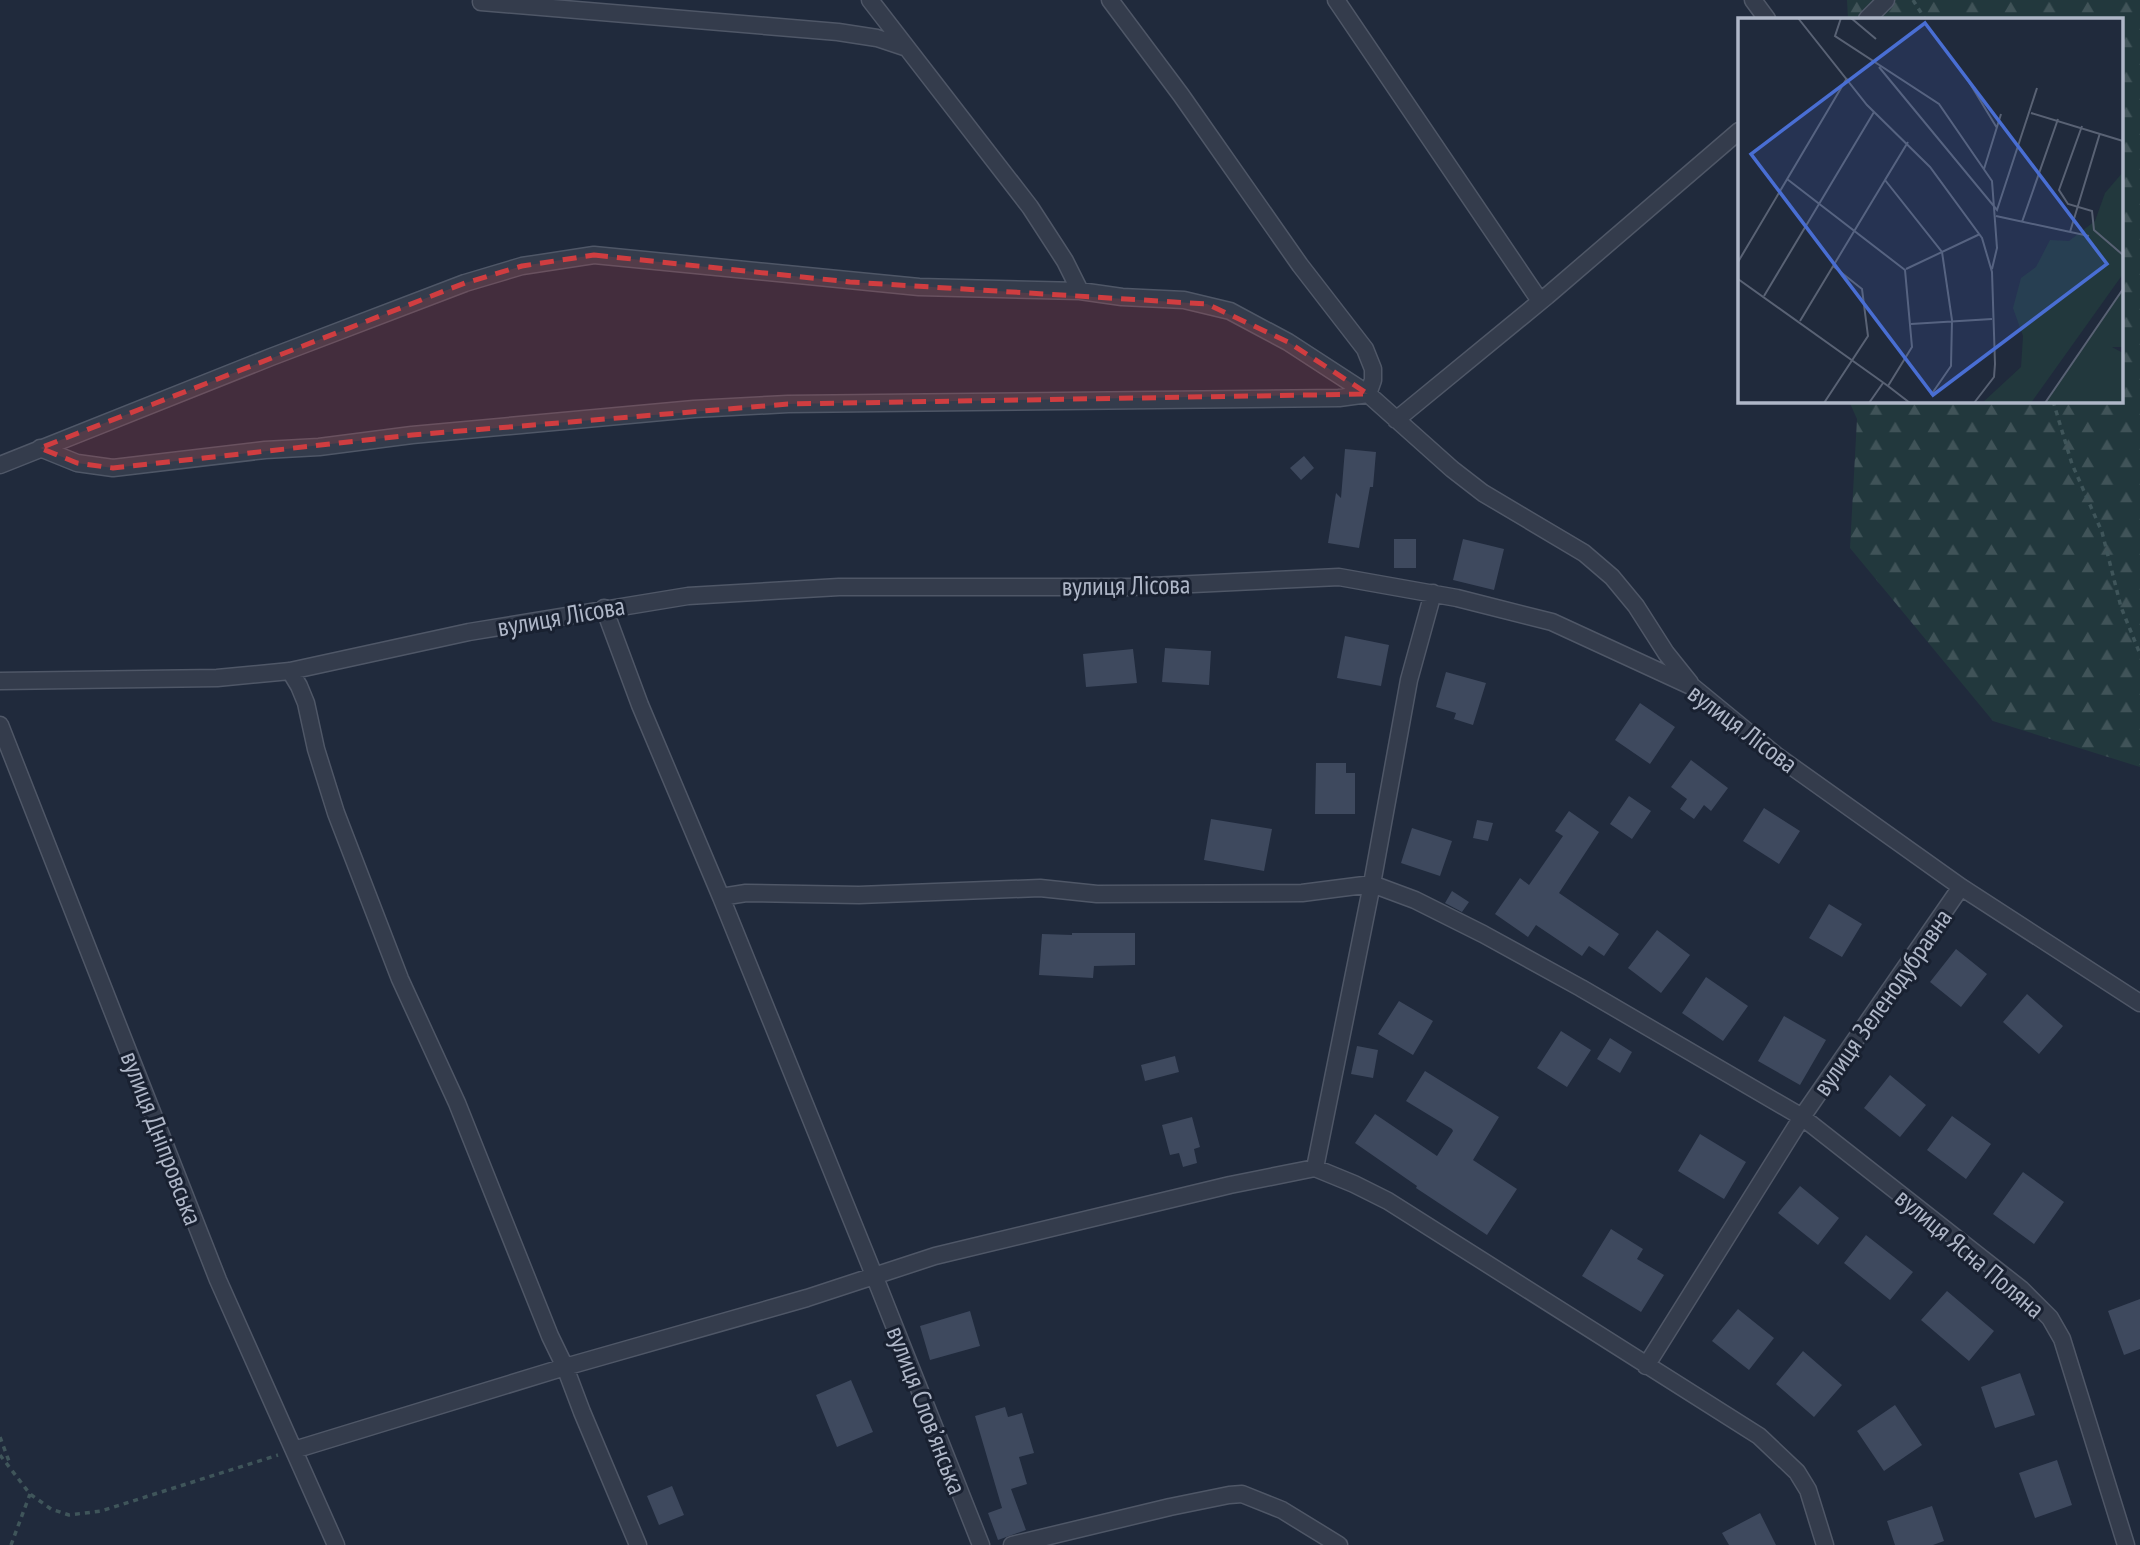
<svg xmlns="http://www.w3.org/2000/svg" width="2140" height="1545" font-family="'PT Sans Narrow',sans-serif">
  <defs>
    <pattern id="forest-firs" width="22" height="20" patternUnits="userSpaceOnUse" patternTransform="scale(1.75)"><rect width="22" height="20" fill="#22383d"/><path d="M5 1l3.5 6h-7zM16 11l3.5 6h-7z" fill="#405358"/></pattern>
  </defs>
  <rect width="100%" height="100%" fill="#202a3c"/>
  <path fill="url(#forest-firs)" d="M 1847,0 L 2140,0 L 2140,767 L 1993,721 L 1850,548 L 1857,419 L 1849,401 L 2121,401 L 2121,19 L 1848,19 Z"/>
  <path fill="#3e495e" d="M 1345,449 L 1376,452 L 1373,487 L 1370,487 L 1359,548 L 1328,543 L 1336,493 L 1341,498 Z
    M 1304,456 L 1314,468 L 1301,480 L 1290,468 Z
    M 1394,539 L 1416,539 L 1416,568 L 1394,568 Z
    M 1463,539 L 1504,549 L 1494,590 L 1453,580 Z
    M 1345,636 L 1389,645 L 1381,686 L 1337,678 Z
    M 1165,648 L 1211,651 L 1209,685 L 1162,682 Z
    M 1133,649 L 1137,683 L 1086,687 L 1083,654 Z
    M 1446,672 L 1486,683 L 1473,725 L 1454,719 L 1456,713 L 1436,707 Z
    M 1640,703 L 1675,727 L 1650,764 L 1615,740 Z
    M 1691,760 L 1728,788 L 1711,811 L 1704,805 L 1694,819 L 1680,809 L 1687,799 L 1671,787 Z
    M 1316,763 L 1346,763 L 1346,773 L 1355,773 L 1355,814 L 1315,814 Z
    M 1629,796 L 1651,811 L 1632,839 L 1610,824 Z
    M 1764,808 L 1800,831 L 1779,864 L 1743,841 Z
    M 1569,811 L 1599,832 L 1559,893 L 1619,934 L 1604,956 L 1589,946 L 1582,956 L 1536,925 L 1528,937 L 1495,914 L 1520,878 L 1529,885 L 1563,836 L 1555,831 Z
    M 1211,819 L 1272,829 L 1264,871 L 1204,860 Z
    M 1477,820 L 1493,823 L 1488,841 L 1473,838 Z
    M 1412,828 L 1452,841 L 1440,876 L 1401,863 Z
    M 1452,891 L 1469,902 L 1462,912 L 1445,903 Z
    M 1829,904 L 1862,924 L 1842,957 L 1809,938 Z
    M 1657,930 L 1690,955 L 1661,993 L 1628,968 Z
    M 1072,933 L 1135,933 L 1135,965 L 1094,966 L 1093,978 L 1039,975 L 1042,934 L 1072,935 Z
    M 1956,949 L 1987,974 L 1961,1007 L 1930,982 Z
    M 1706,977 L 1748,1006 L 1723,1041 L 1682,1013 Z
    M 2027,994 L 2063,1026 L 2039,1054 L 2003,1022 Z
    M 1399,1001 L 1433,1021 L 1413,1055 L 1378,1034 Z
    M 1784,1016 L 1826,1040 L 1800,1085 L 1758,1061 Z
    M 1561,1031 L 1591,1050 L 1567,1087 L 1537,1068 Z
    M 1610,1038 L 1632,1052 L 1620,1073 L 1597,1059 Z
    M 1357,1046 L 1378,1050 L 1373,1078 L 1351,1074 Z
    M 1175,1056 L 1179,1072 L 1145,1081 L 1141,1065 Z
    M 1425,1071 L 1499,1117 L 1473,1160 L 1517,1189 L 1487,1235 L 1416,1188 L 1417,1186 L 1355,1143 L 1375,1114 L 1437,1156 L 1453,1131 L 1452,1129 L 1406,1101 Z
    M 1890,1075 L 1926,1105 L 1900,1137 L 1864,1108 Z
    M 1952,1116 L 1991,1144 L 1966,1179 L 1927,1150 Z
    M 1192,1117 L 1200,1147 L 1194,1149 L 1197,1163 L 1183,1167 L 1179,1153 L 1170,1155 L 1162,1125 Z
    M 1700,1134 L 1746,1162 L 1724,1199 L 1678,1171 Z
    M 2023,1172 L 2064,1202 L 2034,1244 L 1993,1214 Z
    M 1800,1186 L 1839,1218 L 1818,1245 L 1778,1213 Z
    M 1611,1229 L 1643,1249 L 1637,1259 L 1664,1275 L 1641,1312 L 1582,1276 Z
    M 1866,1235 L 1913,1272 L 1890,1300 L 1844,1263 Z
    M 1947,1291 L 1994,1331 L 1969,1361 L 1921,1320 Z
    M 2140,1299 L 2140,1349 L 2124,1355 L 2108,1311 Z
    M 1738,1309 L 1774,1338 L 1749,1370 L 1712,1341 Z
    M 970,1311 L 980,1346 L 930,1360 L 920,1326 Z
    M 1803,1351 L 1842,1385 L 1814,1417 L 1776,1384 Z
    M 2020,1373 L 2035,1415 L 1995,1428 L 1981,1387 Z
    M 851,1380 L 873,1432 L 837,1447 L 816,1395 Z
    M 1895,1405 L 1922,1445 L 1884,1471 L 1857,1431 Z
    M 1005,1407 L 1008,1417 L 1022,1413 L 1034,1453 L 1019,1457 L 1027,1484 L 1011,1489 L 1026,1530 L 998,1540 L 988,1513 L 1002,1508 L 975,1416 Z
    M 2057,1460 L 2072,1505 L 2035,1518 L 2019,1473 Z
    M 672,1486 L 684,1515 L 659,1525 L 647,1496 Z
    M 1932,1506 L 1944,1541 L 1933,1545 L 1895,1545 L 1887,1521 Z
    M 1760,1513 L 1776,1545 L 1729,1545 L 1722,1533 Z"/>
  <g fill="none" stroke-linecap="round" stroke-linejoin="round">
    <g stroke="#4f5767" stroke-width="19">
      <path id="street" d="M 870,0 L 1030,207 L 1065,261 L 1080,291
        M 1336,0 L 1540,301
        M 1753,0 L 1767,19
        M 481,2 L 838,32 L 877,38 L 904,47
        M 1867,19 L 1886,0
        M 1396,420 L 1547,296 L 1739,131
        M 40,448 L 77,463 L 113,468 L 265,450 L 319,447 L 412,435 L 694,409 L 788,404 L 1339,398 L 1368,394 L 1373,380 L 1373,369 L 1365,349 L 1300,265 L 1181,95 L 1110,0
        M 0,465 L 271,357 L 465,283 L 522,266 L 594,255 L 919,287 L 1080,291 L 1122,297 L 1184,300 L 1230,311 L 1288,342 L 1368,394 L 1452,469 L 1483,493 L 1584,553 L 1612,577 L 1636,606 L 1666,653 L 1690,683
        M 604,608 L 640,705 L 721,897 L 746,893 L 859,895 L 1040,888 L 1097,894 L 1302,893 L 1372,884 L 1415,900 L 1483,934 L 1581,988 L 1802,1117 L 2021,1289 L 2050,1318 L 2062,1339 L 2126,1545
        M 290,671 L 299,686 L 306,703 L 316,749 L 336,813 L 400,979 L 457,1103 L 550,1336 L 565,1367 L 582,1412 L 638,1545
        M 0,681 L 217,678 L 290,671 L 469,632 L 688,596 L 839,587 L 1130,587 L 1339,577 L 1457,598 L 1552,622 L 1693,687 L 1777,756 L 1961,887 L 2140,1003
        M 0,725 L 218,1280 L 336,1545
        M 721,897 L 874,1275 L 981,1545
        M 1315,1168 L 1372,884 L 1409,680 L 1433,593
        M 1646,1366 L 1802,1117 L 1961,887
        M 294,1450 L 565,1367 L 807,1298 L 935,1256 L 1230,1185 L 1315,1168 L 1354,1184 L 1388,1201 L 1759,1436 L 1797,1472 L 1808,1490 L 1825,1545
        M 1012,1545 L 1170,1507 L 1229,1495 L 1242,1494 L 1282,1510 L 1339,1545"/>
    </g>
    <path stroke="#3f555a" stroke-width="3.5" stroke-dasharray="5 5" stroke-linecap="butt" d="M 1913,0 L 1925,19
      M 2053,401 L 2072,464 L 2102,532 L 2121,607 L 2140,654
      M 0,1437 L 10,1464
      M 0,1455 L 30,1494 L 51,1509 L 69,1515 L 101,1511 L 278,1455
      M 11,1545 L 30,1494"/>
    <use href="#street" stroke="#343c4c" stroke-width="16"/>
  </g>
  <path fill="#d03d40" fill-opacity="0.2" stroke="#d03d40" stroke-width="5" stroke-dasharray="14 9" stroke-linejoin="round" d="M 594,255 L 850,282 L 1207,304 L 1288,342 L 1368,394 L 788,404 L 412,435 L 113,468 L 77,463 L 40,448 L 465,283 L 522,266 Z"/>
  <g text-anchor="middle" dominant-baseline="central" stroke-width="6" stroke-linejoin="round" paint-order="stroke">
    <g font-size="26" fill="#afb7c8" stroke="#192131">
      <text transform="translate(1126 585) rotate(-1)">вулиця Лісова</text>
      <text transform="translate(561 616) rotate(-10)">вулиця Лісова</text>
      <text transform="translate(1743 728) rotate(37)">вулиця Лісова</text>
      <text transform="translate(1882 1002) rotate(-55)">вулиця Зеленодубравна</text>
      <text transform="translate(162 1138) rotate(69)">вулиця Дніпровська</text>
      <text transform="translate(1970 1253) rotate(40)">вулиця Ясна Поляна</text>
      <text transform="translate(927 1410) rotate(69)">вулиця Словʼянська</text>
    </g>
  </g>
  <g transform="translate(1738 18)">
    <rect width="385" height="385" fill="#202a3c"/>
    <path d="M 385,154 L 385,256 L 293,385 L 244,385 L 283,349 L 285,318 L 275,290 L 283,260 L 298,249 L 312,222 L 331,223 L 357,203 L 367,175 ZM 385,271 L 385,329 L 374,329 L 385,335 L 385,385 L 307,385 Z" fill="#22383d"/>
    <path fill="none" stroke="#596274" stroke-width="2" d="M 60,0 L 129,87 L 192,149 L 244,220 L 254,254 L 257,346 L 256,359 L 236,385M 103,0 L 97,18 L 201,86 L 254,163 L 259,230 L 254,251M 113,0 L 138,21M 141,49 L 259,192 L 299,70M 228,59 L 259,110M 293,95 L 385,123M 344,108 L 321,172 L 330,186 L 354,193 L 356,212 L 385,237M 170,124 L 147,162 L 204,234 L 214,302 L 213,348 L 193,377M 246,151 L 263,96M 49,161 L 167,252 L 174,329 L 150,368 L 172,385M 258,198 L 351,218M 284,204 L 320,101M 332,214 L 362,115M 0,244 L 109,60M 168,251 L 242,216M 0,261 L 150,368M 26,278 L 136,94M 62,303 L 147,162M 173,306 L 254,301M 86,385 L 130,318 L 124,271 L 95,248M 131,385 L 145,365M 307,385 L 385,271"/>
    <path fill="#496ed3" fill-opacity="0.15" stroke="#496ed3" stroke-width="3.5" d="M 187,5 L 369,246 L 195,377 L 13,136 Z"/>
    <rect width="385" height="385" fill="none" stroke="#afb7c8" stroke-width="3.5"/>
  </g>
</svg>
